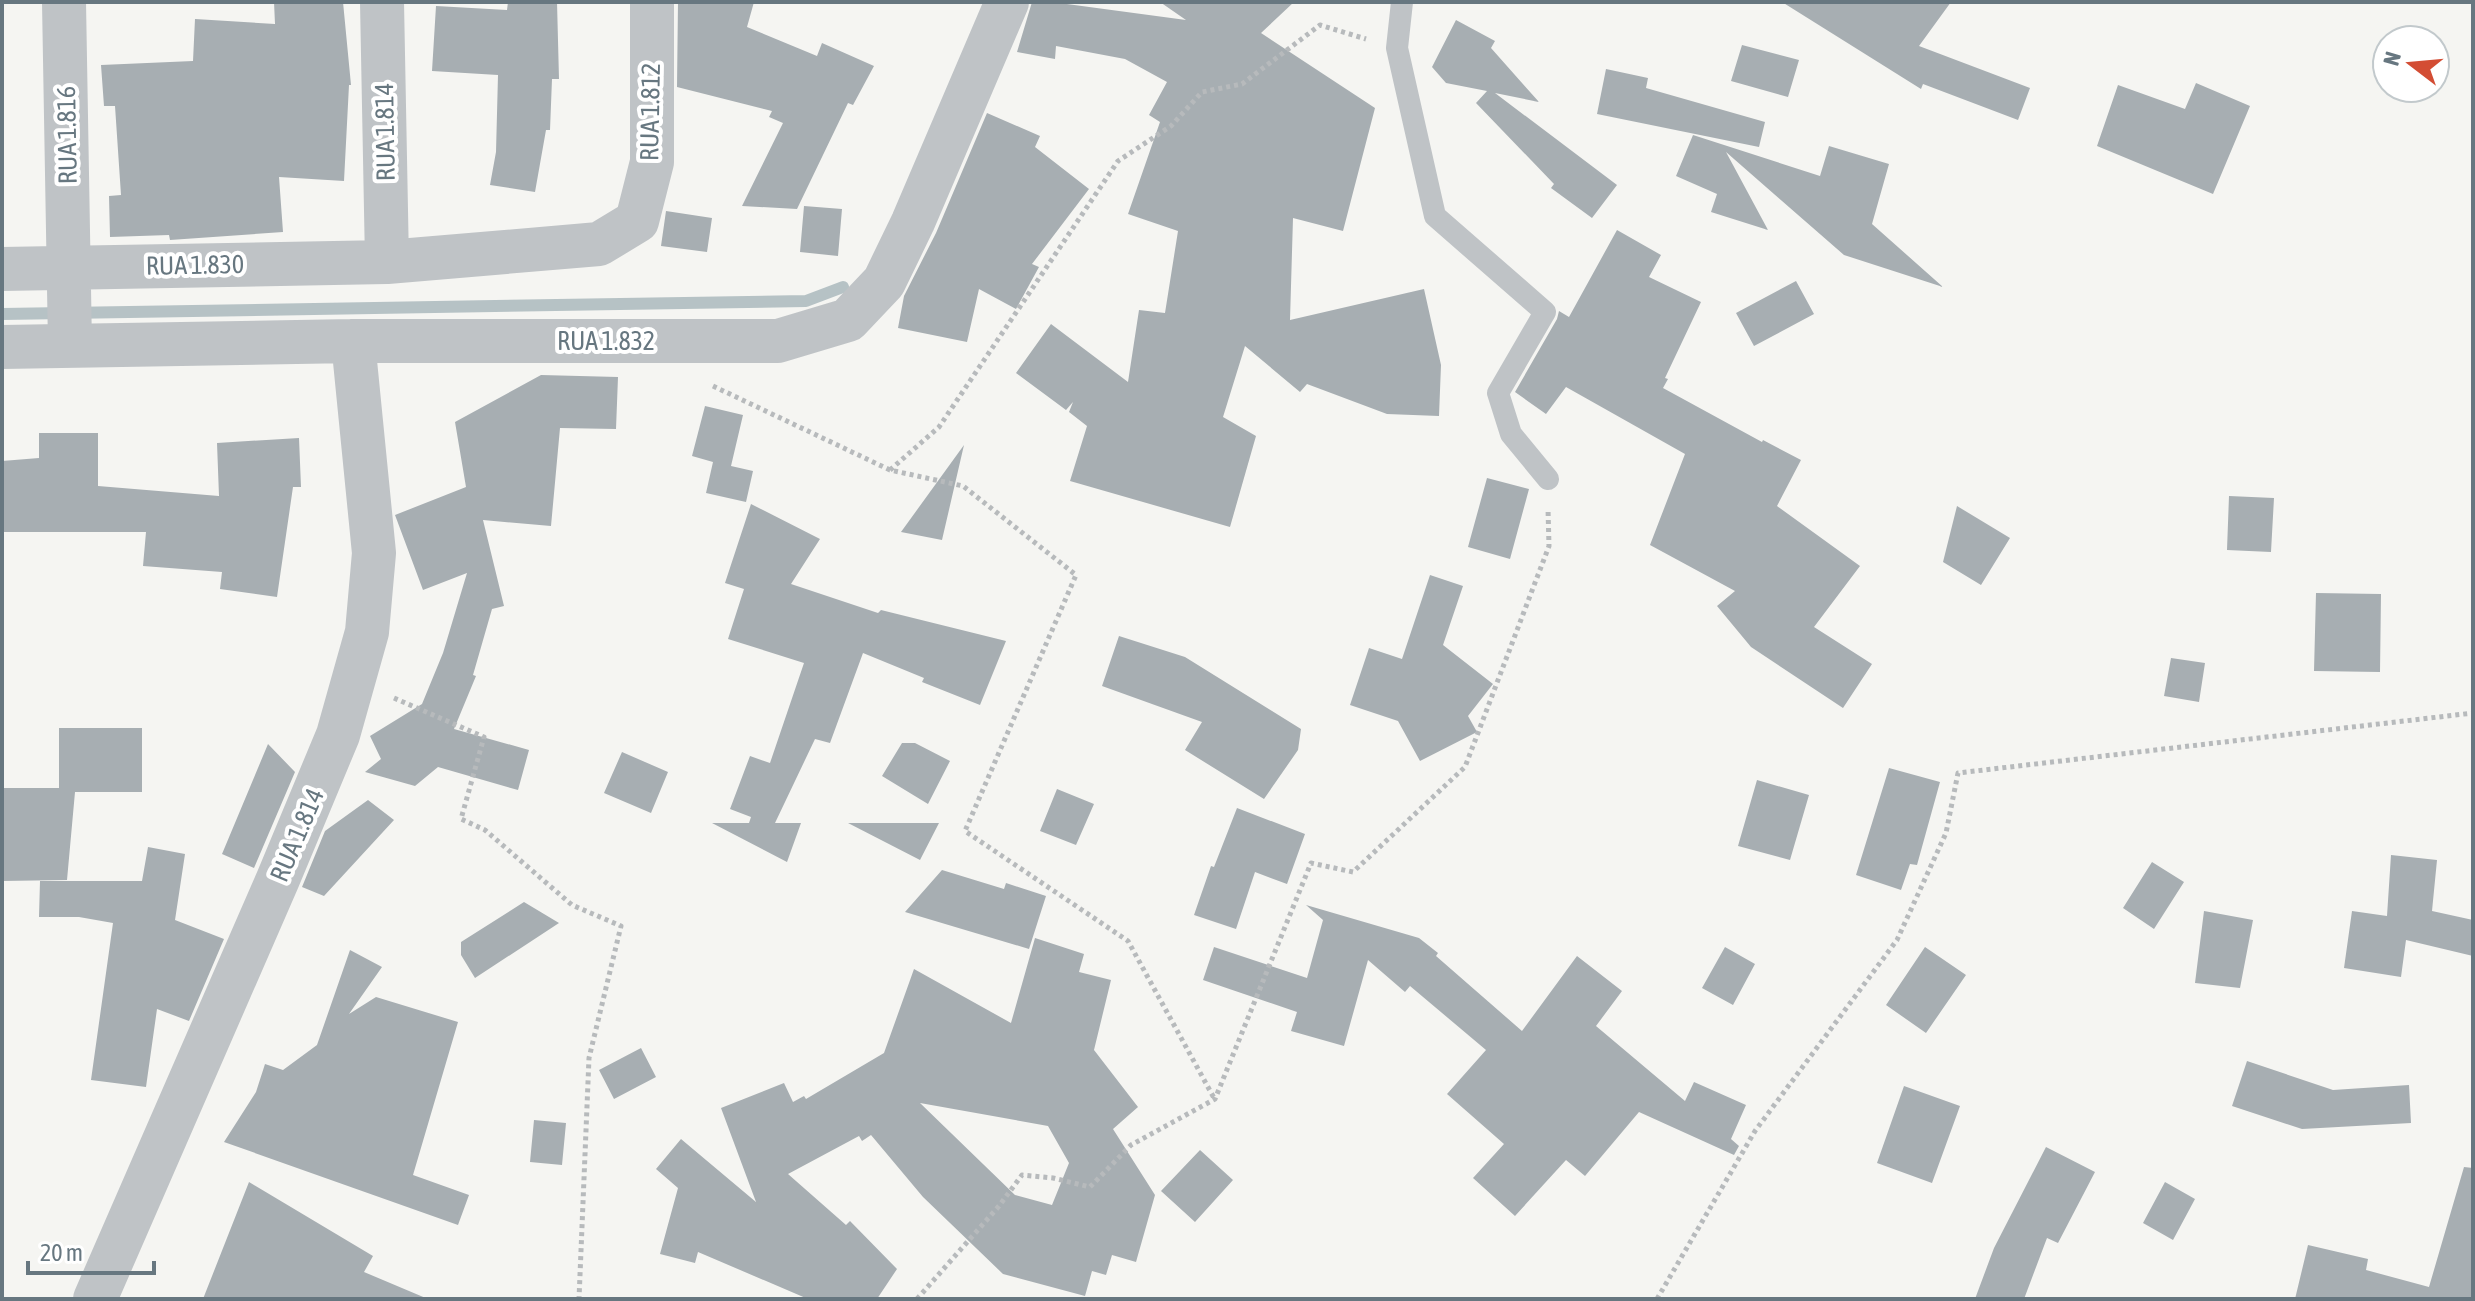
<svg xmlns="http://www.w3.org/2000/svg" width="2475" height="1301" font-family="'Asap Condensed',sans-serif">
  <rect width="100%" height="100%" fill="#f5f5f2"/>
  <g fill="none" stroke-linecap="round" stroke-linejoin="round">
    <path stroke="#b6c2c5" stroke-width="12" d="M 2,314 L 806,301 L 843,287"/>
  </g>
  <path fill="#a7aeb2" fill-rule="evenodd" d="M 274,2 L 343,2 L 351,85 L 349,85 L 344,181 L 279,177 L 283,232 L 170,240 L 169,235 L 110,237 L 109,196 L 121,195 L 115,106 L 104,106 L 101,65 L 193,61 L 195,19 L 275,24 Z
    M 508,2 L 557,2 L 559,79 L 552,79 L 550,130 L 546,130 L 535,192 L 490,185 L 496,152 L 498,75 L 432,71 L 436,6 L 507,10 Z
    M 678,2 L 754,2 L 747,27 L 817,56 L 822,43 L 874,66 L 853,105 L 848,103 L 797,209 L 742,206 L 783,123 L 769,117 L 772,111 L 677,87 Z
    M 1032,2 L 1052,2 L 1186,20 L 1160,2 L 1294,2 L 1261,33 L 1375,108 L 1343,231 L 1293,218 L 1290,320 L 1424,289 L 1441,365 L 1439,416 L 1387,414 L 1307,384 L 1300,392 L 1245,346 L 1223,417 L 1256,436 L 1230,527 L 1070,481 L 1087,426 L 1069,412 L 1073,402 L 1066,410 L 1016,373 L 1051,324 L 1128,382 L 1139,310 L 1165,313 L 1178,231 L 1128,214 L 1160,122 L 1149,115 L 1167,82 L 1125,59 L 1056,46 L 1055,59 L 1017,52 Z
    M 1782,2 L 1951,2 L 1919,46 L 2030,88 L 2018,120 L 1923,84 L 1921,89 Z
    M 1456,20 L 1495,41 L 1491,48 L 1539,102 L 1495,93 L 1617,185 L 1592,218 L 1551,188 L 1554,184 L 1476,103 L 1487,91 L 1446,83 L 1432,67 Z
    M 1742,45 L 1799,60 L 1788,97 L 1731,81 Z
    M 1606,69 L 1648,78 L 1646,88 L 1765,122 L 1759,147 L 1597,114 Z
    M 2196,83 L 2250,106 L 2213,194 L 2097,146 L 2118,85 L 2185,109 Z
    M 987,113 L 1040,136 L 1035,147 L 1089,189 L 1032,264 L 1039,267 L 1016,309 L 979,289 L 967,342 L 898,328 L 904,296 L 936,233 Z
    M 1693,135 L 1820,176 L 1829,146 L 1889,164 L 1872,224 L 1943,287 L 1844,255 L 1726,152 L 1768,230 L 1711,212 L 1717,194 L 1676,176 Z
    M 804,206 L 842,209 L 838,256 L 800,252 Z
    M 666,211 L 712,218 L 707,252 L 661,246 Z
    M 1617,230 L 1661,255 L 1649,277 L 1701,302 L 1665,378 L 1668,379 L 1663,388 L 1762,442 L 1763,440 L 1801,460 L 1777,506 L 1860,566 L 1814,627 L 1872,664 L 1843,708 L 1751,647 L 1717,606 L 1735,591 L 1650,545 L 1685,454 L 1566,387 L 1546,414 L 1515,392 L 1557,319 L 1559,311 L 1569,317 Z
    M 1796,281 L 1814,314 L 1754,346 L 1736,313 Z
    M 541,375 L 618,377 L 616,429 L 560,428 L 551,526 L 483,520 L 504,606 L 492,609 L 473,675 L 476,676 L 454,729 L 529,750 L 518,790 L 438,767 L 415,786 L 365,772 L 381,759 L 370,736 L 422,704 L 443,653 L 467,573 L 423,590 L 395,515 L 466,487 L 455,422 Z
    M 705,406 L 743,415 L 731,466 L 753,471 L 746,502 L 706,493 L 713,462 L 692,456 Z
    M 39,433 L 98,433 L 98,486 L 219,496 L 217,443 L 299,438 L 301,487 L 293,487 L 277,597 L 220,589 L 222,572 L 143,566 L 146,532 L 2,532 L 2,461 L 39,458 Z
    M 964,445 L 942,540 L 901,532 Z
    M 1487,478 L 1529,489 L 1510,559 L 1468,547 Z
    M 2229,496 L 2274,498 L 2271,552 L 2227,550 Z
    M 751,504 L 820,539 L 791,584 L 878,613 L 881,610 L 1006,641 L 980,705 L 922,682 L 924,678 L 863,653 L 830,743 L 815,739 L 775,823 L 801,823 L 787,862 L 712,823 L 749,823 L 751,817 L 730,809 L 750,756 L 770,763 L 804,663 L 728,639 L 744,589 L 725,583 Z
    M 1957,506 L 2010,538 L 1981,585 L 1943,562 Z
    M 1430,575 L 1463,586 L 1443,645 L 1493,684 L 1468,716 L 1477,732 L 1420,761 L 1398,721 L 1350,705 L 1369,648 L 1402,659 Z
    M 2316,593 L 2381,594 L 2380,672 L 2314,671 Z
    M 1119,636 L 1185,657 L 1301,729 L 1298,750 L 1264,799 L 1185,750 L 1202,722 L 1102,686 Z
    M 2171,658 L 2205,663 L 2199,702 L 2164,696 Z
    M 59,728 L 142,728 L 142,792 L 75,792 L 67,880 L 2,881 L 2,788 L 59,788 Z
    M 902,743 L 915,743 L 950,761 L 928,804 L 882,776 Z
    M 268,744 L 295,772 L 254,868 L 222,854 Z
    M 622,752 L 668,772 L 651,813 L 604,793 Z
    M 1889,768 L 1940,782 L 1917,865 L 1910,864 L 1901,890 L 1856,875 Z
    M 1757,780 L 1809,795 L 1790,860 L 1738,846 Z
    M 1057,789 L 1094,804 L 1076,845 L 1040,831 Z
    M 368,800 L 394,820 L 324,896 L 302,887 L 325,831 Z
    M 1237,808 L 1305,834 L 1287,884 L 1255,872 L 1236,929 L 1194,915 L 1211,866 L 1214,867 Z
    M 848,823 L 939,823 L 920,860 Z
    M 148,847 L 185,854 L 175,920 L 224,939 L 189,1021 L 157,1009 L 146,1087 L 91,1080 L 113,923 L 79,917 L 39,917 L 40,881 L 142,881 Z
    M 2391,855 L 2437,860 L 2432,911 L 2473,920 L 2473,956 L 2406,940 L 2401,977 L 2344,968 L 2352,911 L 2387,916 Z
    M 2152,862 L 2184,882 L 2154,929 L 2123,908 Z
    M 942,870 L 1004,889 L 1006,883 L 1046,896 L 1029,949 L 905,912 Z
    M 524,902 L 559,923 L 475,978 L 461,955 L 461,942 Z
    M 1306,905 L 1419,938 L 1438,953 L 1436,956 L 1522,1031 L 1577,956 L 1622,991 L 1596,1026 L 1685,1101 L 1694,1082 L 1746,1105 L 1731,1139 L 1739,1146 L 1734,1155 L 1639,1112 L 1585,1176 L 1566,1160 L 1515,1216 L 1473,1178 L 1504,1144 L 1447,1094 L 1486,1050 L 1410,986 L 1405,992 L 1368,960 L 1344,1046 L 1291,1031 L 1297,1012 L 1203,980 L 1214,947 L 1307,978 L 1323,920 Z
    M 2204,911 L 2253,920 L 2240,988 L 2195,983 Z
    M 1035,938 L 1084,954 L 1079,972 L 1111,980 L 1094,1050 L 1138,1107 L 1113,1129 L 1155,1195 L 1136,1262 L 1112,1255 L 1106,1275 L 1092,1271 L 1085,1296 L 1003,1274 L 923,1197 L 871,1135 L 862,1141 L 859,1136 L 788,1174 L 846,1225 L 850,1221 L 897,1269 L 877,1299 L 808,1299 L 698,1252 L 695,1263 L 660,1254 L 678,1188 L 656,1169 L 681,1139 L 756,1202 L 721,1108 L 784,1083 L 793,1102 L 804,1096 L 806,1099 L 884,1053 L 914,969 L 1011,1023 ZM 920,1103 L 1048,1126 L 1069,1163 L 1052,1205 L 1015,1195 Z
    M 1725,947 L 1755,964 L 1733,1005 L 1702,988 Z
    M 1925,947 L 1966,975 L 1926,1033 L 1886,1005 Z
    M 350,950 L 382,967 L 349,1014 L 376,997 L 458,1022 L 413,1175 L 469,1195 L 458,1225 L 224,1142 L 256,1092 L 265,1064 L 283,1070 L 317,1045 Z
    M 641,1048 L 656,1077 L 614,1099 L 599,1070 Z
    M 2247,1061 L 2333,1090 L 2409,1085 L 2411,1123 L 2302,1129 L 2232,1106 Z
    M 1904,1086 L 1960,1106 L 1932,1183 L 1877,1163 Z
    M 534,1120 L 566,1123 L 562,1165 L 530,1162 Z
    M 2046,1147 L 2095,1172 L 2058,1243 L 2047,1238 L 2024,1299 L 1975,1299 L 1994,1248 Z
    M 1200,1150 L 1233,1180 L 1195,1222 L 1161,1191 Z
    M 2464,1167 L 2473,1168 L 2473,1299 L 2295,1299 L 2308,1245 L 2368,1259 L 2366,1270 L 2429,1287 Z
    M 249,1182 L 373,1256 L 364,1272 L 428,1299 L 203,1299 Z
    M 2165,1182 L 2195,1199 L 2173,1240 L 2143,1223 Z"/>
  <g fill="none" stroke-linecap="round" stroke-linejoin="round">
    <path stroke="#b7babc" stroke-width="5" stroke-dasharray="4 4" stroke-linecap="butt" d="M 713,386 L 890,470 L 963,486 L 1076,575 L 965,831 L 1128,941 L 1214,1098
      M 890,470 L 939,427 L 1118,161 L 1171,126 L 1202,92 L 1242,84 L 1320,25 L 1366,39
      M 394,698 L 484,737 L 461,819 L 485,830 L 572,905 L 621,926 L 589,1058 L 579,1299
      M 917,1299 L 999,1206 L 1022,1175 L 1053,1178 L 1090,1187 L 1131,1145 L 1215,1099 L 1311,863 L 1353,872 L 1465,767 L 1549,546 L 1548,508
      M 1657,1299 L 1755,1131 L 1897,940 L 1946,833 L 1958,773 L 2473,713"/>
    <path stroke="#bfc3c6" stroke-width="22" d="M 1402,2 L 1397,48 L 1435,216 L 1545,312 L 1498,393 L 1511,434 L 1548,479"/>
    <path stroke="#bfc3c6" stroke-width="44" d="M 64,2 L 70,345
      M 382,2 L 387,262
      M 2,269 L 387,262 L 599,244 L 637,221 L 652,162 L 652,2
      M 2,347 L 353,341 L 778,341 L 848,320 L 884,282 L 913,222 L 1007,2
      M 95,1299 L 278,879 L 338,735 L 367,632 L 374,553 L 353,341"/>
  </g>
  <g text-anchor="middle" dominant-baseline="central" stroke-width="8" stroke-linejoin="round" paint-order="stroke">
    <g font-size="26" fill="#677780" stroke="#fff">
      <text transform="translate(650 112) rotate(-89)">RUA 1.812</text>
      <text transform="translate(385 132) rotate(-91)">RUA 1.814</text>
      <text transform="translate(67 135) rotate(-91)">RUA 1.816</text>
      <text transform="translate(195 265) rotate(-1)">RUA 1.830</text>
      <text x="606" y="341">RUA 1.832</text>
      <text transform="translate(297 835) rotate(-67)">RUA 1.814</text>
    </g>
  </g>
  <rect width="2475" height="1301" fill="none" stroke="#677780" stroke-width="8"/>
  <g transform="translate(2411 64) rotate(286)"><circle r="38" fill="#ffffff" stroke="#c2c9cc" stroke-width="2"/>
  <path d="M0-6L14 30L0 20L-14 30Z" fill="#d34d34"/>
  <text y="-12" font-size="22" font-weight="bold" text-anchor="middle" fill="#677780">N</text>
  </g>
  <path d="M28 1261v12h126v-12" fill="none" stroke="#677780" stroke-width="4"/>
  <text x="40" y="1261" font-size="24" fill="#677780" stroke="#ffffff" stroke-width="6" paint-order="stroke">20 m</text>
</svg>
